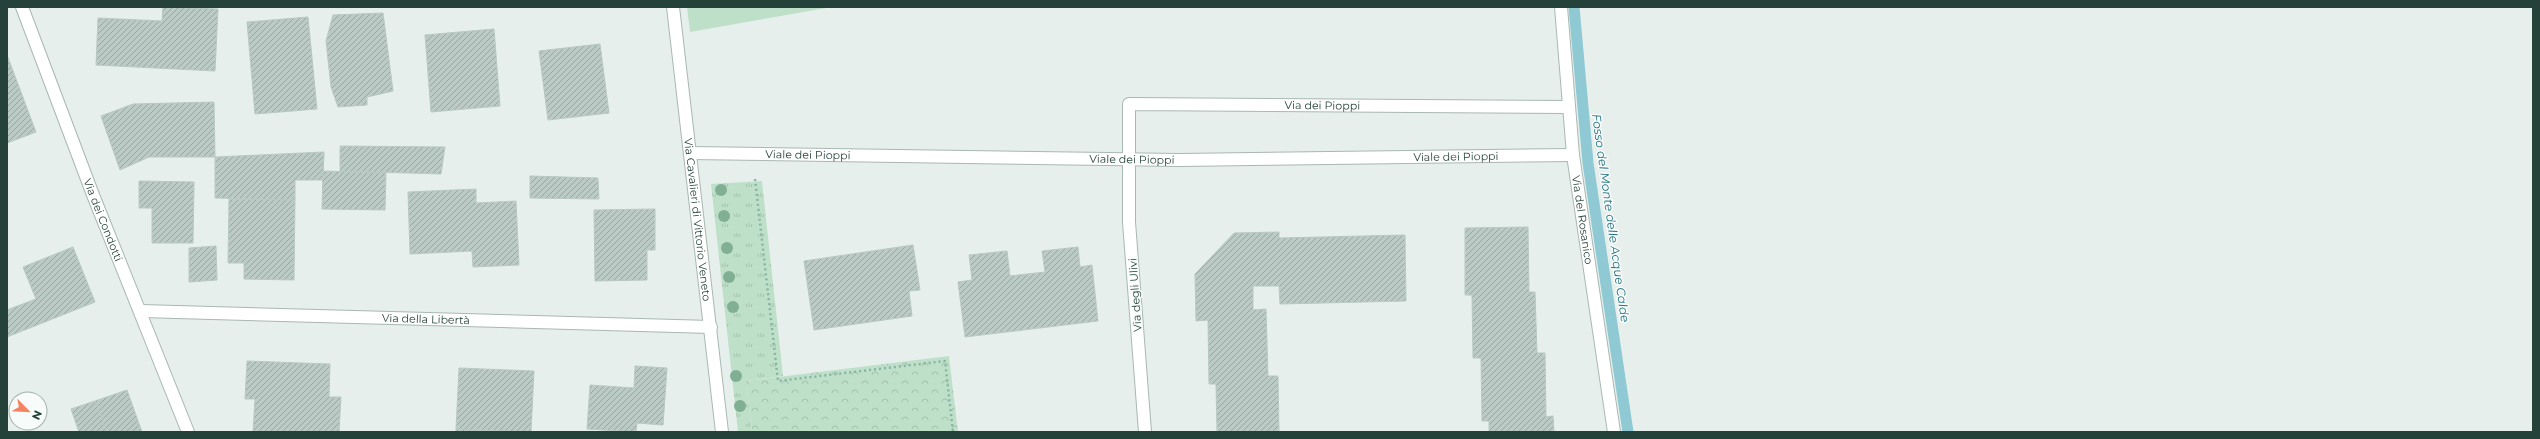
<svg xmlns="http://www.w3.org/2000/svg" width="2540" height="439" font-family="Montserrat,sans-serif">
  <defs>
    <pattern id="grass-tufts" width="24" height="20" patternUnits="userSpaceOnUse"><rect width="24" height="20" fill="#bfe0c8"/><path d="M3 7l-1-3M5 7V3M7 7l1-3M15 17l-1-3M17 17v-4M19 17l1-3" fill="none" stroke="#a4c1ad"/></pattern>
    <pattern id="forest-crowns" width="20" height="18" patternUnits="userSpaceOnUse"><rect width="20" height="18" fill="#bfe0c8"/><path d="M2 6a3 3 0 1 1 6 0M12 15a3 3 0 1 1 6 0" fill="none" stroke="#a4c1ad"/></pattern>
    <pattern id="building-hatch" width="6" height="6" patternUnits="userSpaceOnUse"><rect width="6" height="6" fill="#bbcac4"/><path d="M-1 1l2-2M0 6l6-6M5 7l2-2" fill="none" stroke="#98a6a0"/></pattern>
  </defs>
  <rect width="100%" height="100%" fill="#e6efeb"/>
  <path fill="url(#grass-tufts)" d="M 762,181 L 783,376 L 746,381 L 752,432 L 738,432 L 711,184 Z"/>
  <path fill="url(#forest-crowns)" d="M 949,356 L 958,432 L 752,432 L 746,381 Z"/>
  <path fill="#bfe0c8" d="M 687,7 L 832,7 L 690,32 Z"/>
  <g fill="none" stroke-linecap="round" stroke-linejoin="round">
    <path stroke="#8ec9d4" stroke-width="11" d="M 1574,7 L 1588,163 L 1628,432"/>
  </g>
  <path fill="url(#building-hatch)" stroke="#b8c9c2" d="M 163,7 L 218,9 L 215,71 L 96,65 L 98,18 L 162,21 Z
    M 383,13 L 393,91 L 367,97 L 367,105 L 338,107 L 331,87 L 326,41 L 333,15 Z
    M 308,17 L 317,109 L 255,114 L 247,22 Z
    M 494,29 L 500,106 L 431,112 L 425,35 Z
    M 600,44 L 609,113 L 548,120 L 539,51 Z
    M 7,55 L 36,132 L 7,143 Z
    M 214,102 L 215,157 L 149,157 L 120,170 L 101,116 L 133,104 Z
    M 340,146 L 445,147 L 441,174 L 340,171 Z
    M 324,152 L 323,180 L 295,180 L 295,200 L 215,198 L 215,157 Z
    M 323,171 L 386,173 L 385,210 L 322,209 Z
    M 530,176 L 598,178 L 599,199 L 530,198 Z
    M 139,181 L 194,182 L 193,243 L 152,243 L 152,208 L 139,208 Z
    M 476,189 L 476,203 L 516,201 L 519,265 L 473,267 L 472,251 L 410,254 L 408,192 Z
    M 229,199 L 295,200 L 294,280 L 244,279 L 244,263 L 228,263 Z
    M 655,209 L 655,250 L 647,250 L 647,280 L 595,281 L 594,210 Z
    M 1528,227 L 1529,292 L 1535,292 L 1537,353 L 1545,353 L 1546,417 L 1553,416 L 1554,432 L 1489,432 L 1489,421 L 1482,421 L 1481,358 L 1473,358 L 1472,295 L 1465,295 L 1465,228 Z
    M 1279,232 L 1279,238 L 1405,235 L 1406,301 L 1280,304 L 1279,286 L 1253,286 L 1253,310 L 1266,309 L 1268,376 L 1278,376 L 1279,432 L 1217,432 L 1216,384 L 1209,384 L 1208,320 L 1196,321 L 1195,274 L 1234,233 Z
    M 913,245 L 920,290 L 909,291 L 912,316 L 814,330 L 804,261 Z
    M 216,246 L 217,280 L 189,282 L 189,248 Z
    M 73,247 L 95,302 L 7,337 L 7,310 L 36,299 L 23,267 Z
    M 1078,247 L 1080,267 L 1092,265 L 1098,321 L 965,337 L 958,282 L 972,280 L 969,255 L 1007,251 L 1010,276 L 1045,272 L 1042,251 Z
    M 247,361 L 330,364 L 329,397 L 341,397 L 339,432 L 253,432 L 255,399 L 245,399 Z
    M 635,366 L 667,368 L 663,425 L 637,423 L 636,432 L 587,429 L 590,385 L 634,388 Z
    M 459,368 L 534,371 L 531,432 L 456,429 Z
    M 127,390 L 142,432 L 107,432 L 95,401 Z
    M 95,401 L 107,432 L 79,432 L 71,409 Z
    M 456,429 L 511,432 L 456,432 Z"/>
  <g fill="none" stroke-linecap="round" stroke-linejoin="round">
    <g stroke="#a8b8b2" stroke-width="14">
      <g id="minor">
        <path id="s1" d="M 22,7 L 93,195 L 188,432"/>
        <path id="s2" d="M 673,7 L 722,432"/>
        <path id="s3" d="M 1561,7 L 1573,155 L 1614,432"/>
        <path id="s4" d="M 690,153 L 1180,160 L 1573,155"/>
        <path id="s5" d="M 141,311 L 711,327"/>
        <path id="s6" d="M 1145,432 L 1129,222 L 1129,104 L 1569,107"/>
      </g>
    </g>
    <path stroke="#86b3a5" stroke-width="2.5" stroke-dasharray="2 3" stroke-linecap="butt" d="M 755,179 L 778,381 L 945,361 L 953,432"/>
    <use href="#minor" stroke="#fff" stroke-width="12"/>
  </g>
  <g fill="#80af93">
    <circle cx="721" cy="190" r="6"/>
    <circle cx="724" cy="216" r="6"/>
    <circle cx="727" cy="248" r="6"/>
    <circle cx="729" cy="277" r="6"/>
    <circle cx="733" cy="307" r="6"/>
    <circle cx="736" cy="376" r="6"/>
    <circle cx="740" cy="406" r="6"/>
  </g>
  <g text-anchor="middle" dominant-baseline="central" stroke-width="3" stroke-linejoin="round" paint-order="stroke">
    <g font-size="11" fill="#24423a" stroke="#f7fbf9">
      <text stroke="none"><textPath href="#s6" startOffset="522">Via dei Pioppi</textPath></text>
      <text stroke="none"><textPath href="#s4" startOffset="118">Viale dei Pioppi</textPath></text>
      <text stroke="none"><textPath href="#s4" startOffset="766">Viale dei Pioppi</textPath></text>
      <text stroke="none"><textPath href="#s4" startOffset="442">Viale dei Pioppi</textPath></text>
      <text stroke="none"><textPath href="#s2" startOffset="214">Via Cavalieri di Vittorio Veneto</textPath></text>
      <text stroke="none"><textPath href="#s1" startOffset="228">Via dei Condotti</textPath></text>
      <text stroke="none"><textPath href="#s3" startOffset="214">Via del Rosanico</textPath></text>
      <text transform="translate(1135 295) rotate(-94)">Via degli Ulivi</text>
      <text stroke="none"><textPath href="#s5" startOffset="285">Via della Libertà</textPath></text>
    </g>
    <g font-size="12" font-style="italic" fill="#1c6f80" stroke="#f7fbf9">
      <text transform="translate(1611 218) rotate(82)">Fosso del Monte delle Acque Calde</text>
    </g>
  </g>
  <rect width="2540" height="439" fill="none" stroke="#24423a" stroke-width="16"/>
  <g transform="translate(28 411) rotate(114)"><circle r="19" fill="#f7fbf9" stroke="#a3b1ad"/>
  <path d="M0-3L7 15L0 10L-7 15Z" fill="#f4845f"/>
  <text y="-6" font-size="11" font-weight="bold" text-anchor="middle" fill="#24423a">N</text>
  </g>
</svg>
